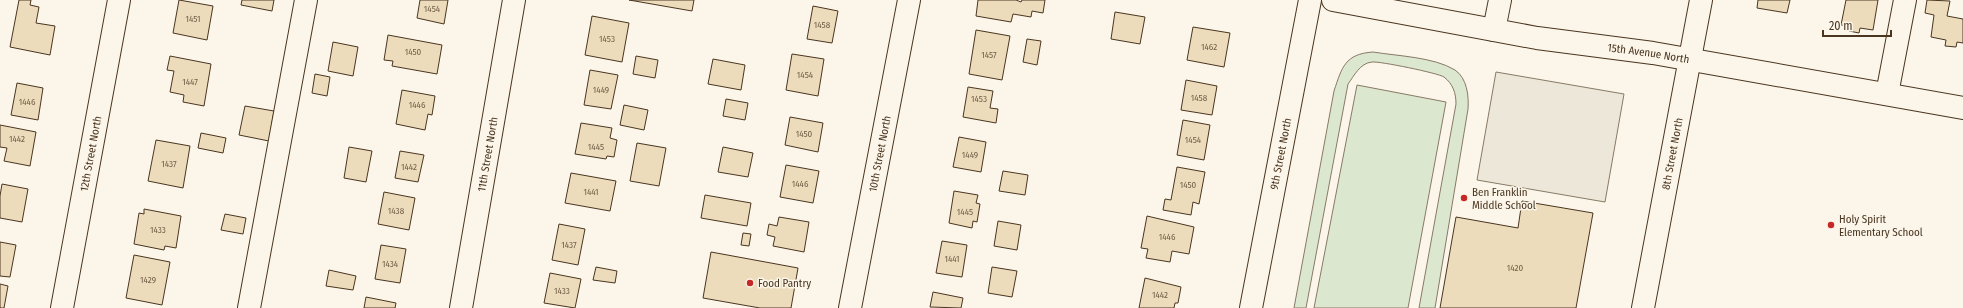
<svg xmlns="http://www.w3.org/2000/svg" width="1963" height="308" font-family="'Fira Sans Condensed',sans-serif">
  <rect width="100%" height="100%" fill="#fbf6e9"/>
  <path fill="#dce7d0" stroke="#887966" d="M 1373,52 C 1397,56 1434,57 1455,70 C 1467,78 1469,96 1468,109 L 1435,308 L 1419,308 L 1456,104 C 1456,93 1453,84 1444,77 C 1438,73 1379,61 1372,62 C 1360,63 1354,76 1348,84 L 1306,308 L 1294,308 L 1334,91 C 1342,67 1345,54 1373,52 Z
    M 1357,85 L 1446,102 L 1408,308 L 1314,308 Z"/>
  <path fill="#ede7d9" stroke="#887966" d="M 1496,72 L 1624,94 L 1605,202 L 1477,180 Z"/>
  <path fill="#ecdcbc" stroke="#4a3520" d="M 19,0 L 31,0 L 30,5 L 39,7 L 36,23 L 55,26 L 50,55 L 10,47 Z
    M 179,0 L 213,6 L 207,40 L 173,33 Z
    M 242,0 L 274,0 L 272,11 L 241,5 Z
    M 420,0 L 448,0 L 444,24 L 417,18 Z
    M 629,0 L 694,0 L 692,11 Z
    M 978,0 L 1016,0 L 1021,2 L 1022,0 L 1045,0 L 1043,13 L 1032,11 L 1031,17 L 1013,14 L 1011,22 L 976,16 Z
    M 1758,0 L 1790,0 L 1787,13 L 1757,8 Z
    M 1846,0 L 1878,0 L 1873,30 L 1860,28 L 1859,33 L 1849,31 L 1850,26 L 1841,25 Z
    M 1927,0 L 1950,1 L 1947,16 L 1963,19 L 1963,43 L 1957,42 L 1956,47 L 1945,46 L 1946,40 L 1931,37 L 1934,15 L 1925,13 Z
    M 813,6 L 838,11 L 832,43 L 807,39 Z
    M 1115,12 L 1145,17 L 1140,44 L 1111,39 Z
    M 592,16 L 629,23 L 622,62 L 585,55 Z
    M 1193,27 L 1230,33 L 1224,67 L 1187,60 Z
    M 976,30 L 1010,36 L 1002,80 L 969,74 Z
    M 388,35 L 442,45 L 437,74 L 392,66 L 393,61 L 384,60 Z
    M 1027,39 L 1041,41 L 1037,65 L 1023,62 Z
    M 333,42 L 358,47 L 353,76 L 328,71 Z
    M 792,54 L 824,59 L 818,96 L 786,90 Z
    M 170,56 L 211,64 L 204,106 L 183,102 L 184,95 L 170,92 L 174,71 L 167,70 Z
    M 636,56 L 658,60 L 655,78 L 633,74 Z
    M 713,59 L 745,65 L 741,90 L 708,84 Z
    M 590,70 L 618,75 L 611,109 L 584,105 Z
    M 315,74 L 330,77 L 327,96 L 312,93 Z
    M 1186,80 L 1217,86 L 1212,115 L 1181,110 Z
    M 17,83 L 43,88 L 38,120 L 11,115 Z
    M 968,87 L 993,91 L 990,108 L 998,109 L 996,123 L 963,117 Z
    M 402,90 L 435,96 L 432,115 L 428,114 L 425,130 L 396,124 Z
    M 726,99 L 748,103 L 745,120 L 723,116 Z
    M 624,105 L 648,110 L 644,130 L 620,125 Z
    M 245,106 L 274,111 L 269,141 L 239,135 Z
    M 790,117 L 823,123 L 818,152 L 785,145 Z
    M 1183,120 L 1210,125 L 1204,160 L 1177,155 Z
    M 581,123 L 612,128 L 610,138 L 617,140 L 614,157 L 607,156 L 606,159 L 575,154 Z
    M 0,125 L 36,132 L 30,166 L 4,161 L 7,148 L 0,147 Z
    M 201,133 L 226,138 L 223,153 L 198,148 Z
    M 959,137 L 986,142 L 981,172 L 953,167 Z
    M 156,140 L 190,146 L 183,188 L 148,181 Z
    M 637,143 L 666,148 L 659,186 L 630,181 Z
    M 349,147 L 372,151 L 366,182 L 344,178 Z
    M 723,147 L 753,153 L 748,177 L 718,172 Z
    M 400,151 L 424,155 L 418,182 L 395,178 Z
    M 786,165 L 819,171 L 813,203 L 780,197 Z
    M 1177,167 L 1205,172 L 1199,204 L 1193,202 L 1191,215 L 1163,210 L 1165,199 L 1171,200 Z
    M 1003,171 L 1028,175 L 1025,195 L 999,191 Z
    M 571,173 L 616,181 L 610,211 L 565,203 Z
    M 2,184 L 28,189 L 22,222 L 0,218 L 0,196 Z
    M 954,191 L 978,195 L 976,203 L 980,204 L 977,222 L 973,221 L 972,228 L 949,223 Z
    M 384,192 L 415,198 L 409,230 L 378,224 Z
    M 705,195 L 751,203 L 747,226 L 701,218 Z
    M 1522,201 L 1593,213 L 1576,308 L 1440,308 L 1456,217 L 1518,228 Z
    M 144,209 L 181,216 L 176,248 L 165,246 L 164,250 L 134,244 L 139,213 L 144,214 Z
    M 225,214 L 246,218 L 243,234 L 221,230 Z
    M 1147,216 L 1194,227 L 1189,254 L 1172,251 L 1170,262 L 1146,258 L 1148,249 L 1141,248 Z
    M 779,217 L 809,222 L 804,252 L 773,246 L 775,237 L 767,235 L 769,224 L 777,226 Z
    M 998,221 L 1021,225 L 1017,250 L 994,246 Z
    M 559,224 L 585,229 L 578,265 L 552,260 Z
    M 743,233 L 751,234 L 749,246 L 741,245 Z
    M 942,241 L 967,245 L 962,277 L 936,273 Z
    M 0,242 L 16,245 L 10,277 L 0,276 Z
    M 381,245 L 406,249 L 400,283 L 375,279 Z
    M 711,252 L 798,268 L 791,308 L 760,308 L 703,298 Z
    M 134,255 L 170,262 L 162,305 L 126,298 Z
    M 596,267 L 617,271 L 615,283 L 593,280 Z
    M 992,267 L 1017,271 L 1012,297 L 988,293 Z
    M 329,270 L 356,276 L 353,290 L 326,286 Z
    M 550,273 L 581,279 L 575,308 L 544,303 Z
    M 1145,278 L 1181,287 L 1178,303 L 1175,303 L 1174,308 L 1139,308 Z
    M 0,284 L 8,286 L 4,308 L 0,308 Z
    M 933,292 L 963,298 L 961,308 L 930,307 Z
    M 366,297 L 396,303 L 395,308 L 364,308 Z"/>
  <g fill="none" stroke-linecap="round" stroke-linejoin="round">
    <g stroke="#4a3520" stroke-width="24">
      <g id="minor">
        <path id="s1" d="M 1333,0 L 1537,38 L 1653,53 L 1963,108"/>
        <path d="M 1494,30 L 1500,0"/>
        <path d="M 1887,94 L 1905,0"/>
        <path id="s2" d="M 62,308 L 119,0"/>
        <path d="M 249,308 L 306,0"/>
        <path id="s3" d="M 461,308 L 514,0"/>
        <path id="s4" d="M 1251,308 L 1310,0"/>
        <path id="s5" d="M 1643,308 L 1701,0"/>
      </g>
    </g>
    <g stroke="#4a3520" stroke-width="24">
      <g id="major">
        <path id="s6" d="M 850,308 L 909,0"/>
      </g>
    </g>
    <use href="#minor" stroke="#fbf6e9" stroke-width="22"/>
    <use href="#major" stroke="#fbf6e9" stroke-width="22"/>
  </g>
  <g fill="#c62828" stroke="#fbf6e9" stroke-width="1.5">
    <circle cx="1464" cy="198" r="4"/>
    <circle cx="1831" cy="225" r="4"/>
    <circle cx="750" cy="283" r="4"/>
  </g>
  <g text-anchor="middle" dominant-baseline="central" stroke-width="3" stroke-linejoin="round" paint-order="stroke">
    <g font-size="9" fill="#725f47">
      <text x="432" y="9">1454</text>
      <text x="193" y="19">1451</text>
      <text x="822" y="25">1458</text>
      <text x="607" y="39">1453</text>
      <text x="1209" y="47">1462</text>
      <text x="413" y="52">1450</text>
      <text x="989" y="55">1457</text>
      <text x="805" y="75">1454</text>
      <text x="190" y="82">1447</text>
      <text x="601" y="90">1449</text>
      <text x="1199" y="98">1458</text>
      <text x="979" y="99">1453</text>
      <text x="27" y="102">1446</text>
      <text x="417" y="105">1446</text>
      <text x="804" y="134">1450</text>
      <text x="17" y="139">1442</text>
      <text x="1193" y="140">1454</text>
      <text x="596" y="147">1445</text>
      <text x="970" y="155">1449</text>
      <text x="169" y="164">1437</text>
      <text x="409" y="167">1442</text>
      <text x="800" y="184">1446</text>
      <text x="1188" y="185">1450</text>
      <text x="591" y="192">1441</text>
      <text x="396" y="211">1438</text>
      <text x="965" y="212">1445</text>
      <text x="158" y="230">1433</text>
      <text x="1167" y="237">1446</text>
      <text x="569" y="245">1437</text>
      <text x="952" y="259">1441</text>
      <text x="390" y="264">1434</text>
      <text x="1515" y="268">1420</text>
      <text x="148" y="280">1429</text>
      <text x="562" y="291">1433</text>
      <text x="1160" y="295">1442</text>
    </g>
    <g font-size="11" fill="#4a3520" stroke="#fbf6e9">
      <text stroke="none"><textPath href="#s1" startOffset="320">15th Avenue North</textPath></text>
      <text stroke="none"><textPath href="#s2" startOffset="157">12th Street North</textPath></text>
      <text stroke="none"><textPath href="#s3" startOffset="156">11th Street North</textPath></text>
      <text stroke="none"><textPath href="#s6" startOffset="157">10th Street North</textPath></text>
      <text stroke="none"><textPath href="#s4" startOffset="157">9th Street North</textPath></text>
      <text stroke="none"><textPath href="#s5" startOffset="157">8th Street North</textPath></text>
    </g>
    <g font-size="11" fill="#4a3520" stroke="#fbf6e9" text-anchor="start">
      <text x="1472" y="192">Ben Franklin<tspan x="1472" dy="13">Middle School</tspan></text>
      <text x="1839" y="219">Holy Spirit<tspan x="1839" dy="13">Elementary School</tspan></text>
      <text x="758" y="283">Food Pantry</text>
    </g>
  </g>
  <path d="M1823 30v6h68v-6" fill="none" stroke="#4a3520" stroke-width="2"/>
  <text x="1829" y="30" font-size="12" fill="#4a3520" stroke="#fbf6e9" stroke-width="3" paint-order="stroke">20 m</text>
</svg>
